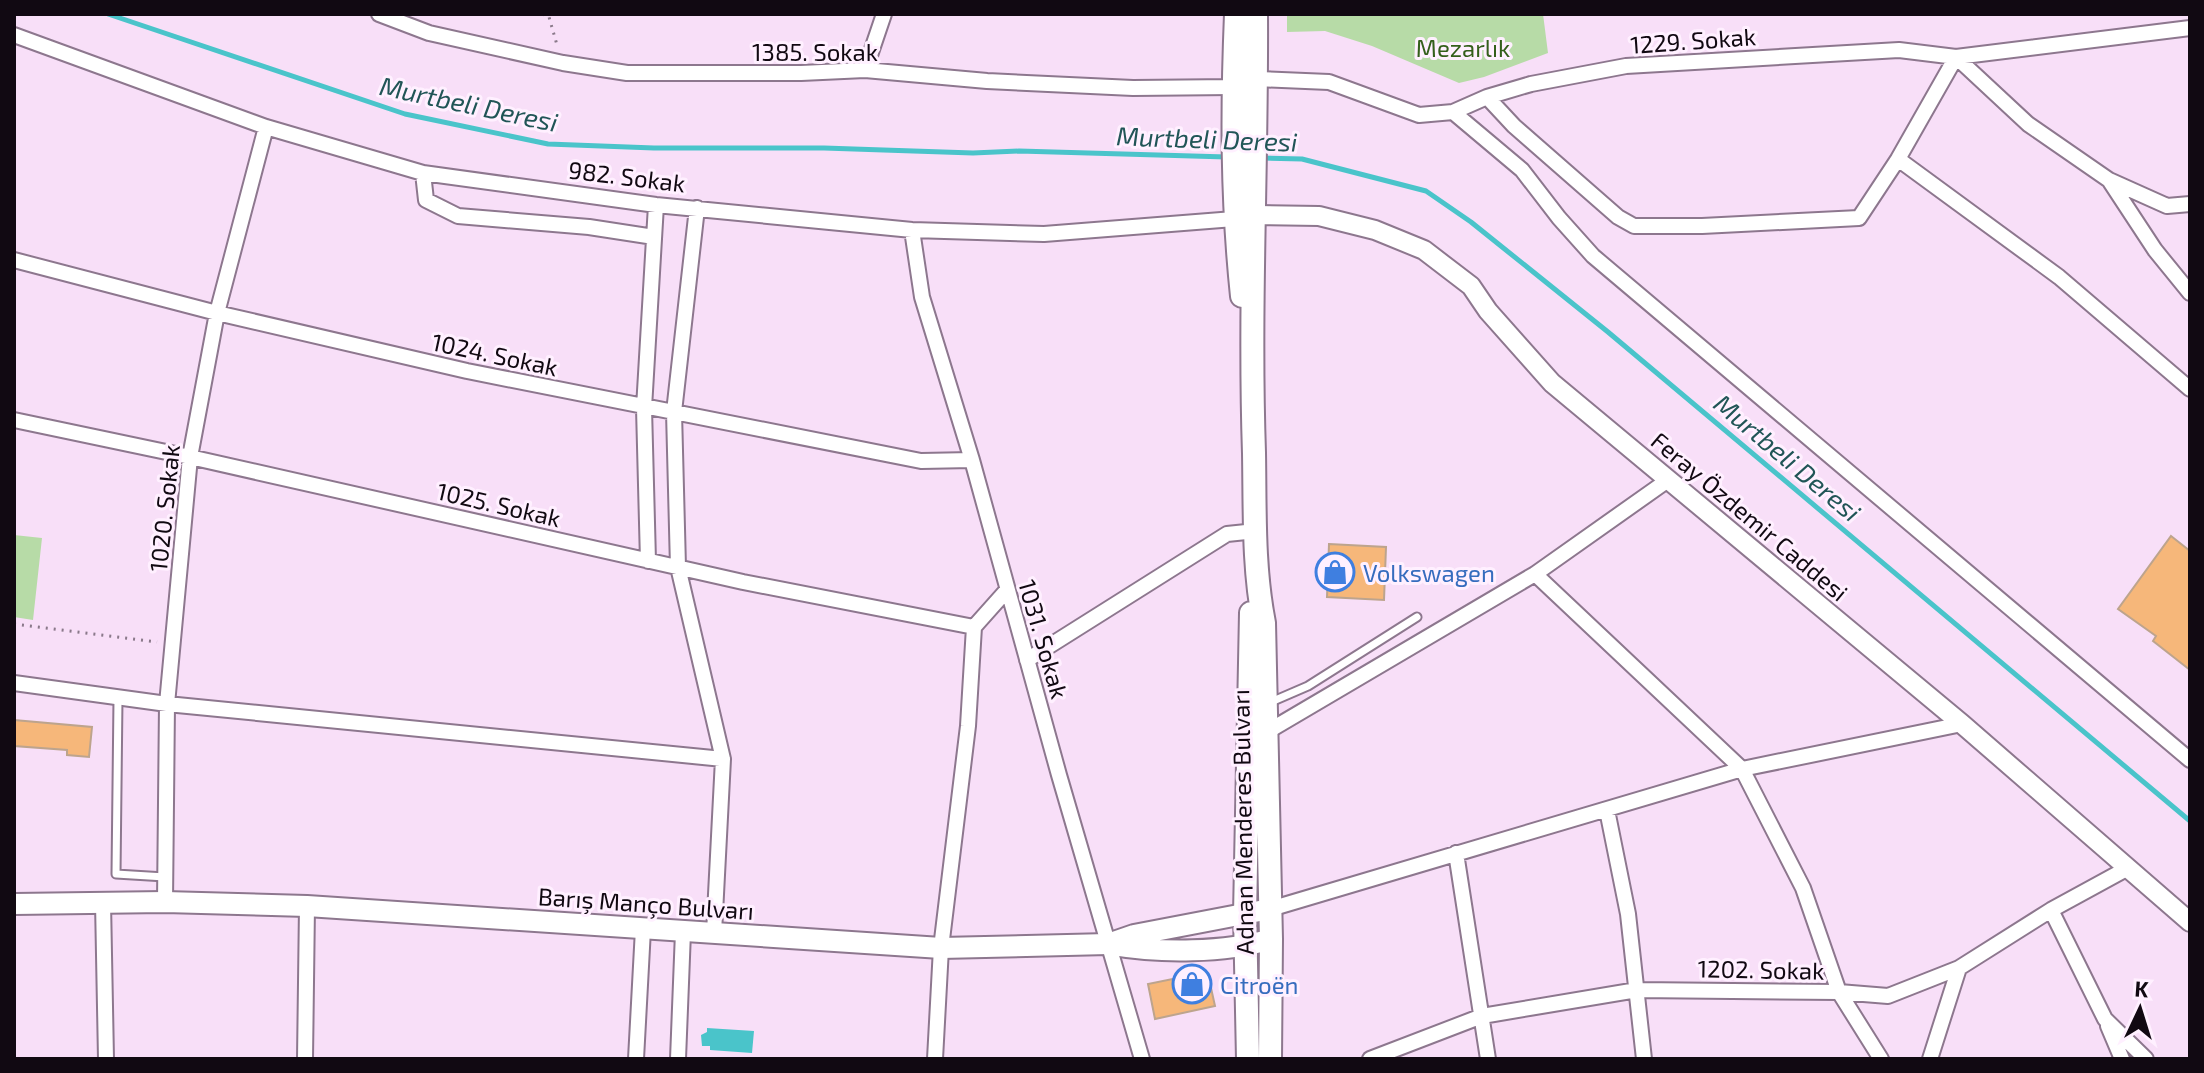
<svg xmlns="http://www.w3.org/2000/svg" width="2204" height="1073" font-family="'Exo 2',sans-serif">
  <rect width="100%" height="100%" fill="#f8dff8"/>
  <path fill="#b7dba7" d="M 1287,14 L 1543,14 L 1548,53 L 1484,77 L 1459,83 L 1372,46 L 1325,31 L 1287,32 Z
    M 14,535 L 42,538 L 33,620 L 14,617 Z"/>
  <path fill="#4ac4ca" d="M 707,1028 L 754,1031 L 752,1053 L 710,1050 L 710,1046 L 702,1046 L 701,1035 L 707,1032 Z"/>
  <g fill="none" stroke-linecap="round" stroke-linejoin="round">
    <path stroke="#4ac4ca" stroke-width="5" d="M 108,14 L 405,114 L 548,144 L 654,148 L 824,148 L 973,153 L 1019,151 L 1227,157
      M 1261,158 L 1302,159 L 1426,191 L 1471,222 L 1608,332 L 2190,821"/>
  </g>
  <path fill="#f6b77a" stroke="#bda48d" stroke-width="2" d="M 2171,536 L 2190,551 L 2190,670 L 2153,641 L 2156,636 L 2118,609 Z
    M 1329,544 L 1386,547 L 1384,600 L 1327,597 Z
    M 14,720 L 92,727 L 89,757 L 67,755 L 67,750 L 14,746 Z
    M 1197,974 L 1209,979 L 1215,1006 L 1155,1019 L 1148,984 Z"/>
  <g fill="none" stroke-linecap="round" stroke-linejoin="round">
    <g stroke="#8d778e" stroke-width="11">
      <path id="service" d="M 118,699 L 116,874 L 165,877
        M 1271,702 L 1308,686 L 1417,617"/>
    </g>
    <g stroke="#8d778e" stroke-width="18">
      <path id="minor" d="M 379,14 L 429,33 L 563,63 L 627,73 L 801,73 L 865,70 L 987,81 L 1133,88 L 1233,87 L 1257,79 L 1329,82 L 1419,115 L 1453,112 L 1487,97 L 1531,84 L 1626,66 L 1899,50 L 1956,57 L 2028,124 L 2109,180 L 2167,206 L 2190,204
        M 14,35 L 266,127 L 423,173 L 656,205 L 912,230 L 1044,234 L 1234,219
        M 865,70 L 884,14
        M 1487,97 L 1514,126 L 1618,217 L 1634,226 L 1702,226 L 1859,218 L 1898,159 L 1956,57 L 2190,28
        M 1453,112 L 1522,170 L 1559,218 L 1593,256 L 2190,760
        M 1898,159 L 2059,277 L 2190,389
        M 423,173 L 426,200 L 458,216 L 589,227 L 654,237
        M 2109,180 L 2155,250 L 2190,293
        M 697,208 L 674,412 L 678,567 L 723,759 L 714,933
        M 912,230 L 922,297 L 972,460 L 1059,775 L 1142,1059
        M 14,260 L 217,313 L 467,371 L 921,461 L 972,460
        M 14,420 L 190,457 L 743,582 L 974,627
        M 648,561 L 644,408 L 656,205
        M 1535,574 L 1742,769 L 1803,888 L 1839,992 L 1881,1059
        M 1027,660 L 1227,534 L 1256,531
        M 14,683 L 167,704 L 723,759
        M 1265,733 L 1535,574 L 1668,480
        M 1607,810 L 1628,914 L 1644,1059
        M 1456,853 L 1488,1059
        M 103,902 L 106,1059
        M 165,902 L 167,704 L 190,457 L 217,313 L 266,127
        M 1270,909 L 1742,769 L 1962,724
        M 2051,910 L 2105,1019 L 2146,1059
        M 2108,1026 L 2122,1059
        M 305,1059 L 307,906
        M 636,1059 L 643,929
        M 678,1059 L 683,932
        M 935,1059 L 941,948 L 968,726 L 974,627 L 1007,590
        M 1370,1059 L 1482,1016 L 1637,990 L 1839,992 L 1888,996 L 1959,968 L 2051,910 L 2128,868
        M 1930,1059 L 1959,968"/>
    </g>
    <g stroke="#8d778e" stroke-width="22">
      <path id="tertiary" d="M 1241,218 L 1256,215 L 1319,216 L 1375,230 L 1424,250 L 1471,286 L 1488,311 L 1552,383 L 1962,724 L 2190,922"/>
    </g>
    <g stroke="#8d778e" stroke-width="24">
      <path id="secondary" d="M 14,904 L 165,902 L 307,906 L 941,948 L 1108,944 L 1134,935 L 1270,909
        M 1112,945 C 1160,953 1225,953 1271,939"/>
    </g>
    <g stroke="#8d778e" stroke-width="26">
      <path id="primary" d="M 1236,14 C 1232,111 1232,200 1242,296
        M 1256,14 C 1257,160 1249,307 1254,453 C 1255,510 1253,567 1264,623 L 1271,939 L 1270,1059
        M 1248,1059 L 1245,915 L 1251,613"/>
    </g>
    <path stroke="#8a798a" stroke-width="3" stroke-dasharray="2 6" stroke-linecap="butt" d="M 542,14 L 549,17 L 557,45
      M 14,624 L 157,642"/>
    <use href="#service" stroke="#fff" stroke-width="7"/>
    <use href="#minor" stroke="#fff" stroke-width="14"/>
    <use href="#tertiary" stroke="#fff" stroke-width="18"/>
    <use href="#secondary" stroke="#fff" stroke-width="20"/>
    <use href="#primary" stroke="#fff" stroke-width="22"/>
  </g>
  <defs>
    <g id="shop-ring" transform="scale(2)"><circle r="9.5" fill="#fff0ff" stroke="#3f7fe0" stroke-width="1.5"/><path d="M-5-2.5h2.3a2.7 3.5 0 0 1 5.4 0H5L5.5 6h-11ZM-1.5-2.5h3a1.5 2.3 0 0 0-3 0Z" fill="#3f7fe0"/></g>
  </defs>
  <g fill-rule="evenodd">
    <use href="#shop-ring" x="1335" y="572"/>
    <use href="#shop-ring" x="1192" y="984"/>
  </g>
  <g text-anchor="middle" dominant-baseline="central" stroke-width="6" stroke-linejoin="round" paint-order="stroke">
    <g font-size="24" fill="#110912" stroke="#fff0ff">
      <text transform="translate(1693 40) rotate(-4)">1229. Sokak</text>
      <text x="815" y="51">1385. Sokak</text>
      <text transform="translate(627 176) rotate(7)">982. Sokak</text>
      <text transform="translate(495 354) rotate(12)">1024. Sokak</text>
      <text transform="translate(499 504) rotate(13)">1025. Sokak</text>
      <text transform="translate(164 508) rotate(-84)">1020. Sokak</text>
      <text transform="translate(1750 516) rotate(40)">Feray Özdemir Caddesi</text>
      <text transform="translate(1044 639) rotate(74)">1031. Sokak</text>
      <text transform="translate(1242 822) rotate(-91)">Adnan Menderes Bulvarı</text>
      <text transform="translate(646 903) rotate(4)">Barış Manço Bulvarı</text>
      <text transform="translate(1761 969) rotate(1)">1202. Sokak</text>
    </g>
    <g font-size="24" fill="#345f1b" stroke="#fff0ff">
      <text x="1463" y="47">Mezarlık</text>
    </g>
    <g font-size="24" fill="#366cbe" stroke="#fff0ff" text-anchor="start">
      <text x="1363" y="572">Volkswagen</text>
      <text x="1220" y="984">Citroën</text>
    </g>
    <g font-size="26" font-style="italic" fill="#215557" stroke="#fff0ff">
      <text transform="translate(469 103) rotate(12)">Murtbeli Deresi</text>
      <text transform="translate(1207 138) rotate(2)">Murtbeli Deresi</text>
      <text transform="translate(1788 457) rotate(40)">Murtbeli Deresi</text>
    </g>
  </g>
  <rect width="2204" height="1073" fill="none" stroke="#110912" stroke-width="32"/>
  <g transform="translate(2140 1009) rotate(4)" stroke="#fff0ff" stroke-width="6" paint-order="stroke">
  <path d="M0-6L14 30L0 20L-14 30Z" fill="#110912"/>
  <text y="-12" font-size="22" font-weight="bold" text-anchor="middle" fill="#110912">K</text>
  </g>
</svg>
